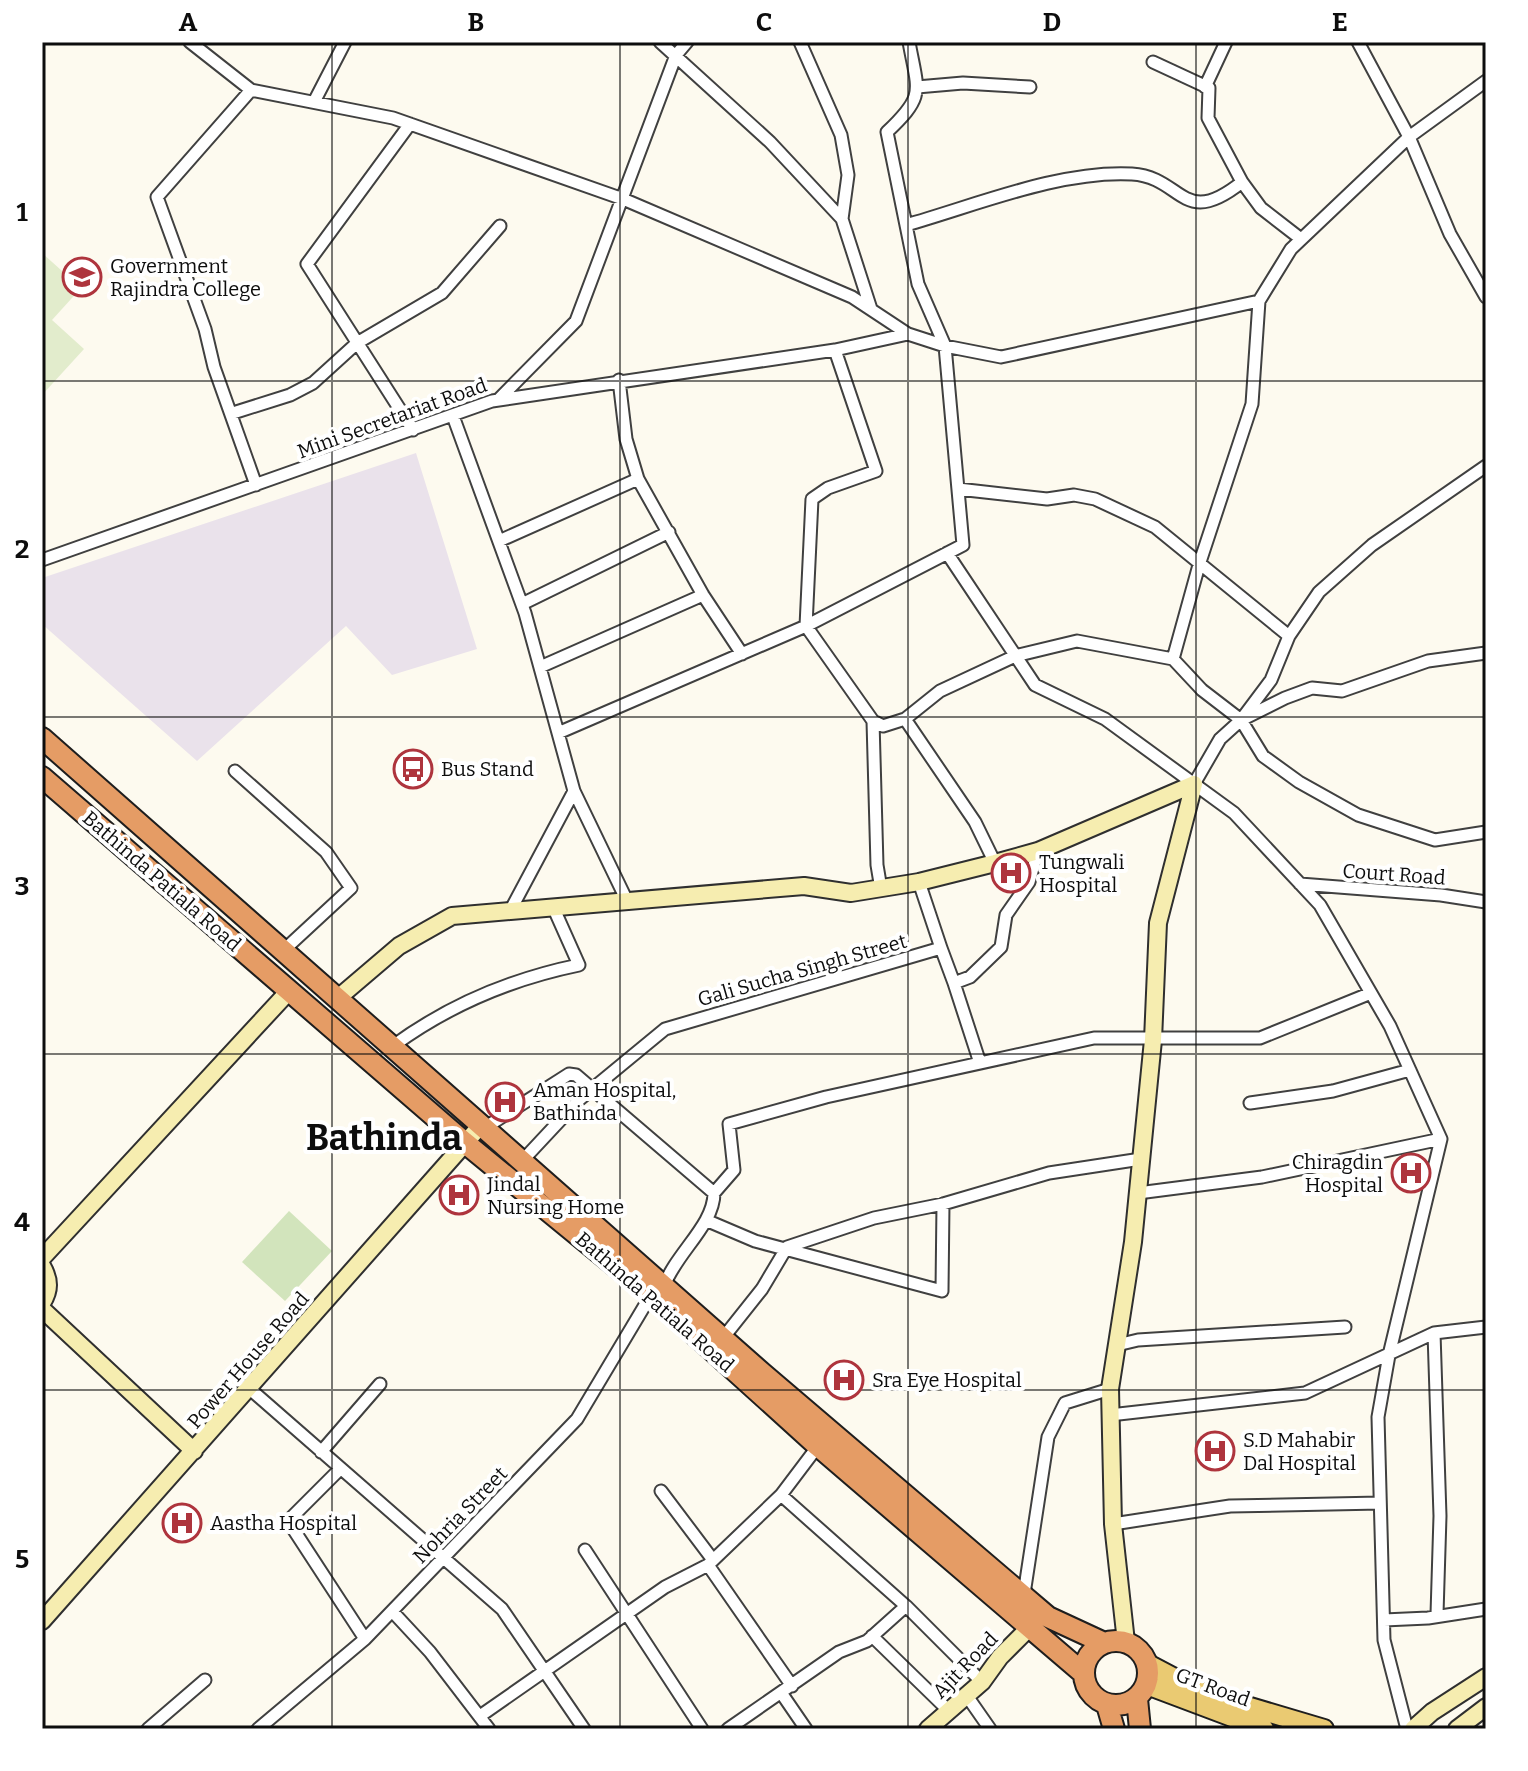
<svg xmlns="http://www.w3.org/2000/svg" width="1528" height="1771" font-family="Bitter,serif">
  <rect width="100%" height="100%" fill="#fdfaef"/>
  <path fill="#eae2eb" d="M 416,453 L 477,649 L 392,675 L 346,626 L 197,761 L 42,624 L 42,578 Z"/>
  <path fill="#d2e4bc" d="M 289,1211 L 332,1251 L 285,1301 L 242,1262 Z"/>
  <path fill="#e2eccc" d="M 42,253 L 81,288 L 52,320 L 84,349 L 42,395 Z"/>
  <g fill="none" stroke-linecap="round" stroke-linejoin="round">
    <g stroke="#404040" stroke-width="15">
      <path id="street" d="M 190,42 L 251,90 L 393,118 L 623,199 L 852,297 L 908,334 L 945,346 L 1001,357 L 1259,301 L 1291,249 L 1409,137 L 1486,81
        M 660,42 L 770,142 L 842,219 L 871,309
        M 800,42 L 841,135 L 848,175 L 842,219
        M 1358,42 L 1409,137 L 1450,234 L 1486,297
        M 1153,62 L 1209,88 L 1208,118 L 1242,182 L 1261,208 L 1301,239
        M 917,87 L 963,83 L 1030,87
        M 1205,87 L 1226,42
        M 251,90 L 157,197 L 205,329 L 214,367 L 256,485
        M 314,102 L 345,42
        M 410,124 L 307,264 L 413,430
        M 906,225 C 977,205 1060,170 1132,174 C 1183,177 1182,230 1242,182
        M 1259,301 L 1252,404 L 1199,565 L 1173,659 L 1202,690 L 1241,720 L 1263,756 L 1299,782 L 1358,815 L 1435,840 L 1486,832
        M 835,350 L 876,471 L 828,488 L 812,499 L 806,626 L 873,721 L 883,726 L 905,719 L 940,691 L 1015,656 L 1077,641 L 1173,659
        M 619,380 L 626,439 L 638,479 L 703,595 L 742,654
        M 499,399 L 576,321 L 676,55 L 687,42
        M 233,413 L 290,395 L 313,383 L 357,343 L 442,293 L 500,226
        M 453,416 L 525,613 L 574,791 L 509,913
        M 958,489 L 1047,499 L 1074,495 L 1095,499 L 1155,527 L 1289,636
        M 499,541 L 638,479
        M 947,553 L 1035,685 L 1105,719 L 1234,813 L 1320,905 L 1390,1026 L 1441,1139 L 1389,1355 L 1378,1417 L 1384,1640 L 1407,1729
        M 42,560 L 492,401 L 835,350 L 908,334
        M 522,604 L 669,532
        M 540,667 L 703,595
        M 905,719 L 975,822 L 995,863
        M 1241,720 L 1271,680 L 1289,636 L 1319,592 L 1372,545 L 1486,466
        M 873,721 L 877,865 L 881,889
        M 558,733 L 806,626 L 963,545 L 945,346 L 918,284 L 887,132 C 926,95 918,92 909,42
        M 235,771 L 326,852 L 351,888 L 284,950
        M 1194,784 L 1220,739 L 1241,720 L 1285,698 L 1312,688 L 1342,691 L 1428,661 L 1486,653
        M 574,791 L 628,903
        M 919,882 L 941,948
        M 1300,884 L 1441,895 L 1486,902
        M 954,983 L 980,1063
        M 393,1046 C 449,1005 511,979 579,965 L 554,909
        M 1250,1103 L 1333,1091 L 1410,1070
        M 486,1127 L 569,1074 L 576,1075 L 714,1193
        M 523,1160 L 580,1099 L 665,1029 L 941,948 L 954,983 L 970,977 L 1001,947 L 1006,915 L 1029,882 L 1038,851
        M 1138,1193 L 1262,1177 L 1441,1139
        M 708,1221 L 755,1241 L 942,1291 L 943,1204
        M 664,1286 C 676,1253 714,1225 714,1193 L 734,1170 L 729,1124 L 826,1097 L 1094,1038 L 1260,1038 L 1371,993
        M 1434,1333 L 1440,1516 L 1437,1614
        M 723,1338 L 762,1289 L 787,1247 L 874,1218 L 943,1204 L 1049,1173 L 1141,1159
        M 1117,1345 L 1138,1340 L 1345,1327
        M 250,1389 L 502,1609 L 584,1729
        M 1110,1415 L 1305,1393 L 1434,1333 L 1486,1327
        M 321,1452 L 380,1384
        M 340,1469 L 288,1521 L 365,1639
        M 661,1491 L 713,1560
        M 781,1495 L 906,1606 L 982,1682
        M 1113,1524 L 1230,1506 L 1380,1503
        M 585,1550 L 702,1729
        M 708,1565 L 792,1686
        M 1024,1594 L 1048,1437 L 1065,1403 L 1110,1389
        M 392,1611 L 430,1652 L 489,1729
        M 1384,1620 L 1428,1618 L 1486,1609
        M 872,1636 L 949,1711
        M 782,1694 L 806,1729
        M 967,1696 L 990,1729
        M 480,1716 L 665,1587 L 708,1565 L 781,1495 L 818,1446
        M 148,1729 L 205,1680
        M 258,1729 L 365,1639 L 577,1419 L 651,1295
        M 728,1729 L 839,1652 L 867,1641 L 906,1606"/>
    </g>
    <g stroke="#2f2f2f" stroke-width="20">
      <path id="secondary" d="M 338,998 L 399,946 L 452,916 L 804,886 L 851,893 L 919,882 L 995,863 L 1038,851 L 1194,784
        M 42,1258 L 289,991
        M 42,1266 C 50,1280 50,1290 42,1303
        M 42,1309 L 194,1451
        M 42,1621 L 482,1124
        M 1126,1642 L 1113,1524 L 1110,1389 L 1133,1242 L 1153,1040 L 1158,923 L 1194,784
        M 928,1729 L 982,1682 L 1000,1657 L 1029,1628
        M 1413,1729 L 1432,1712 L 1486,1677
        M 1457,1729 L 1486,1707"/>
    </g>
    <g stroke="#1e1e1e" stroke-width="22">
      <path id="primary" d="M 1148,1664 L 1203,1693 L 1324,1729
        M 1147,1685 L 1264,1729"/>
    </g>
    <g stroke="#1e1e1e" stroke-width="24">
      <path id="highway" d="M 42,738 L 762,1373 L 1048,1617 L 1102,1642
        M 42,777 L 464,1142 L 651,1295 L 818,1446 L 1083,1673
        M1084 1673a32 32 0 1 1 64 0a32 32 0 1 1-64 0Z
        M 1137,1699 L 1140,1729
        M 1107,1705 L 1114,1729"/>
    </g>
    <use href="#street" stroke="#fff" stroke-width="11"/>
    <use href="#secondary" stroke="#f6edb0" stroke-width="16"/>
    <use href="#primary" stroke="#eaca72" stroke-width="18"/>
    <use href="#highway" stroke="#e59c65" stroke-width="20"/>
  </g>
  <path fill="none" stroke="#0d0d0d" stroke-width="2" stroke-opacity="0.55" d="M 332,42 L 332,1729M 620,42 L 620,1729M 908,42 L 908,1729M 1196,42 L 1196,1729M 42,381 L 1486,381M 42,717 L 1486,717M 42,1054 L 1486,1054M 42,1390 L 1486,1390"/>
  <defs>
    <g id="university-ring" transform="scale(2)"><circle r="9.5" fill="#fff" stroke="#ae343d" stroke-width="1.5"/><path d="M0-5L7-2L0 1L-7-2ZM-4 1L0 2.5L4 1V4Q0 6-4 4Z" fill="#ae343d"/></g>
    <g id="bus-ring" transform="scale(2)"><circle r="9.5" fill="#fff" stroke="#ae343d" stroke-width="1.5"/><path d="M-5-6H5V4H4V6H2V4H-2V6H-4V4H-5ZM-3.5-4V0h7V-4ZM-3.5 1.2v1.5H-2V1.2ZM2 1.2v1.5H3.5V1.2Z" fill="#ae343d"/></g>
    <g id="hospital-ring" transform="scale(2)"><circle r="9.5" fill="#fff" stroke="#ae343d" stroke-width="1.5"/><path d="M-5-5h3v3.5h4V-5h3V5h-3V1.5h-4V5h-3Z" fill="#ae343d"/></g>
  </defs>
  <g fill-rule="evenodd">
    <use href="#university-ring" x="82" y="277"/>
    <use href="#bus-ring" x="413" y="769"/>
    <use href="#hospital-ring" x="1011" y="873"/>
    <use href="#hospital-ring" x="505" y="1102"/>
    <use href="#hospital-ring" x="1411" y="1173"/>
    <use href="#hospital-ring" x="459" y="1195"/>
    <use href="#hospital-ring" x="844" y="1380"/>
    <use href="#hospital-ring" x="1215" y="1451"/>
    <use href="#hospital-ring" x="182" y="1523"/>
  </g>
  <g text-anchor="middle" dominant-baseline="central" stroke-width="8" stroke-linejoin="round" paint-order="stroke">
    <g font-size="20" fill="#0d0d0d" stroke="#fff" text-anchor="start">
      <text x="110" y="266">Government<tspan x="110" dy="23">Rajindra College</tspan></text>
      <text x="441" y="769">Bus Stand</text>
      <text x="1039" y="862">Tungwali<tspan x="1039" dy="23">Hospital</tspan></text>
      <text x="533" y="1090">Aman Hospital,<tspan x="533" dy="23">Bathinda</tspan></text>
      <text x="1383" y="1162" text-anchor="end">Chiragdin<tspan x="1383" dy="23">Hospital</tspan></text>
      <text x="487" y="1184">Jindal<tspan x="487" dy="23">Nursing Home</tspan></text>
      <text x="872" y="1380">Sra Eye Hospital</text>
      <text x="1243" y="1440">S.D Mahabir<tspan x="1243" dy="23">Dal Hospital</tspan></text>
      <text x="210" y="1523">Aastha Hospital</text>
    </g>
    <g font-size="20" fill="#0d0d0d" stroke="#fff">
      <text transform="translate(392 418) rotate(-20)">Mini Secretariat Road</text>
      <text transform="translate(1394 874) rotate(4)">Court Road</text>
      <text transform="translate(162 881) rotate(41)">Bathinda Patiala Road</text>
      <text transform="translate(802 970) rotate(-16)">Gali Sucha Singh Street</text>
      <text transform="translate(655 1302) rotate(41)">Bathinda Patiala Road</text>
      <text transform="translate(248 1360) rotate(-49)">Power House Road</text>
      <text transform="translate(460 1515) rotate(-46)">Nohria Street</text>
      <text transform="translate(965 1665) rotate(-46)">Ajit Road</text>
      <text transform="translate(1213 1687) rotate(20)">GT Road</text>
    </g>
    <g font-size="36" font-weight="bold" fill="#0d0d0d" stroke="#fff">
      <text x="384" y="1138">Bathinda</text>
    </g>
  </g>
  <rect width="1528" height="1771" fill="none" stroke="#ffffff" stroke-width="88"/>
  <rect x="44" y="44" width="1440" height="1683" fill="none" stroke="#0d0d0d" stroke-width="3"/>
  <g font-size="26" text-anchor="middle" font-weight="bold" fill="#0d0d0d">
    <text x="188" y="31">A</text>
    <text x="476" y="31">B</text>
    <text x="764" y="31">C</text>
    <text x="1052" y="31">D</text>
    <text x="1340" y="31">E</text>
    <text x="22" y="221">1</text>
    <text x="22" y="558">2</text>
    <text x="22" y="895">3</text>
    <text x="22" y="1231">4</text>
    <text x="22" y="1568">5</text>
  </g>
</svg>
